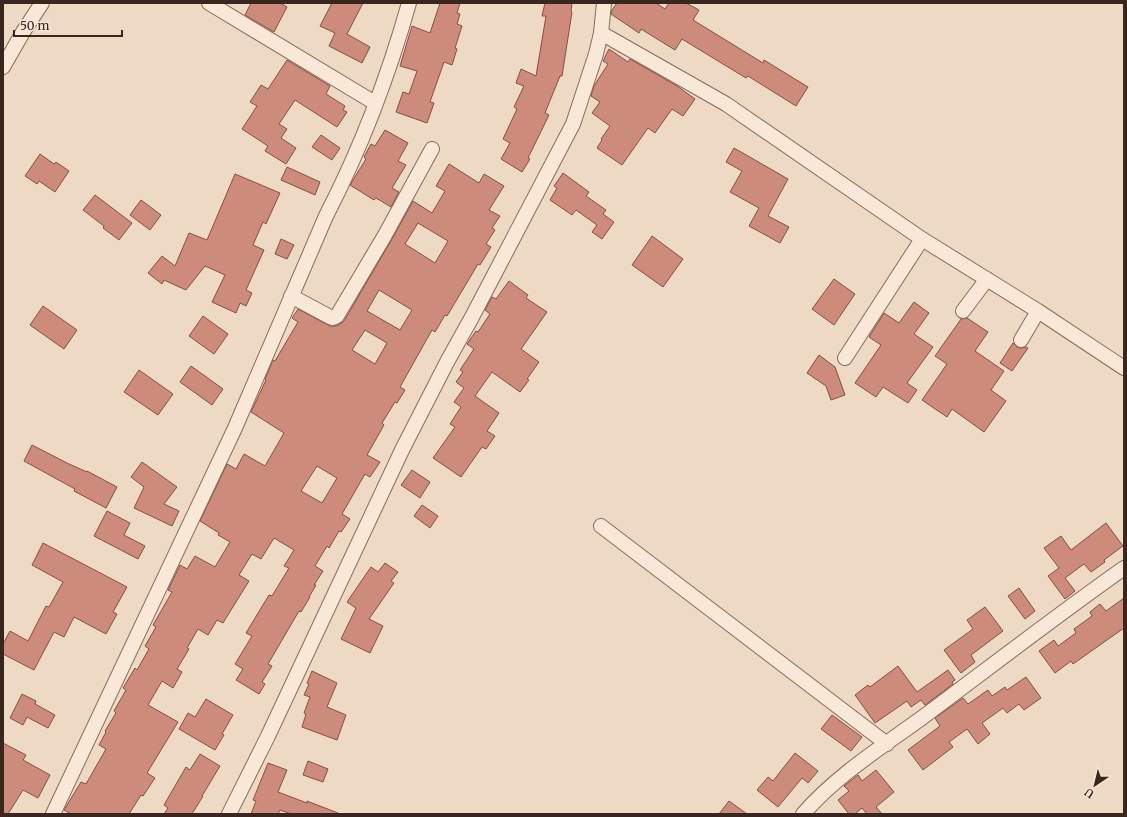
<svg xmlns="http://www.w3.org/2000/svg" width="1127" height="817" font-family="Merriweather,serif">
  <rect width="100%" height="100%" fill="#eed9c5"/>
  <path fill="#cc8b7b" stroke="#884e41" fill-rule="evenodd" d="M 251,3 L 280,3 L 287,7 L 274,32 L 245,15 Z
    M 332,3 L 363,3 L 347,34 L 370,47 L 362,63 L 329,46 L 335,33 L 320,26 Z
    M 440,3 L 460,3 L 457,13 L 460,14 L 457,24 L 462,26 L 455,48 L 457,49 L 452,65 L 444,62 L 430,102 L 434,103 L 427,123 L 396,112 L 403,92 L 409,94 L 417,71 L 400,66 L 412,26 L 430,33 Z
    M 545,3 L 572,3 L 571,11 L 572,12 L 562,76 L 560,76 L 545,113 L 549,115 L 528,158 L 530,159 L 522,172 L 501,159 L 510,143 L 503,139 L 517,109 L 514,107 L 524,86 L 516,83 L 521,69 L 536,76 L 546,16 L 542,16 Z
    M 617,3 L 656,3 L 665,9 L 669,3 L 686,3 L 699,10 L 693,20 L 763,63 L 764,60 L 808,87 L 796,106 L 748,76 L 746,78 L 682,39 L 675,50 L 641,29 L 639,33 L 611,14 L 612,10 Z
    M 609,49 L 628,62 L 630,59 L 677,86 L 695,99 L 683,116 L 672,109 L 655,133 L 648,128 L 622,165 L 597,148 L 602,140 L 601,139 L 610,126 L 592,113 L 600,102 L 591,96 L 594,86 L 608,64 L 603,61 Z
    M 287,60 L 330,86 L 326,94 L 345,106 L 343,110 L 347,112 L 337,127 L 295,100 L 279,124 L 287,129 L 281,138 L 296,148 L 286,164 L 265,151 L 268,146 L 242,129 L 257,106 L 250,102 L 261,85 L 268,89 Z
    M 385,130 L 408,143 L 398,161 L 406,165 L 392,188 L 399,192 L 391,207 L 376,198 L 374,200 L 350,185 L 366,159 L 364,157 L 371,144 L 375,146 Z
    M 321,135 L 340,148 L 332,160 L 312,147 Z
    M 734,148 L 788,179 L 768,216 L 789,227 L 780,243 L 749,226 L 759,208 L 730,192 L 742,171 L 726,162 Z
    M 40,154 L 54,164 L 56,162 L 69,171 L 55,192 L 39,181 L 37,184 L 25,176 Z
    M 449,164 L 479,183 L 484,174 L 504,186 L 489,210 L 500,216 L 492,228 L 495,230 L 486,244 L 491,247 L 480,265 L 478,264 L 447,316 L 445,315 L 435,332 L 432,330 L 400,387 L 405,390 L 397,403 L 395,402 L 382,423 L 384,425 L 367,455 L 380,462 L 370,477 L 365,474 L 342,514 L 350,519 L 341,532 L 339,531 L 329,548 L 327,546 L 315,566 L 323,571 L 314,585 L 316,585 L 309,597 L 310,597 L 301,612 L 299,611 L 268,664 L 272,666 L 262,682 L 265,684 L 259,694 L 236,680 L 243,669 L 235,664 L 252,636 L 246,633 L 269,595 L 272,596 L 289,568 L 284,566 L 294,550 L 274,538 L 261,559 L 252,554 L 239,575 L 249,581 L 223,623 L 217,620 L 208,635 L 198,629 L 187,648 L 189,649 L 177,669 L 182,672 L 173,688 L 162,681 L 148,705 L 178,722 L 147,773 L 155,778 L 143,796 L 141,795 L 129,814 L 71,814 L 64,810 L 81,782 L 86,784 L 106,749 L 99,745 L 106,732 L 105,731 L 116,713 L 114,711 L 126,690 L 123,688 L 135,668 L 137,670 L 149,649 L 145,646 L 156,627 L 153,625 L 172,592 L 168,590 L 180,565 L 187,569 L 195,556 L 215,567 L 230,542 L 218,535 L 219,533 L 200,521 L 227,464 L 236,469 L 244,454 L 265,466 L 284,433 L 251,412 L 266,380 L 265,379 L 273,360 L 275,361 L 298,322 L 292,318 L 298,309 L 330,326 L 337,326 L 344,321 L 392,239 L 413,201 L 432,213 L 445,191 L 436,186 ZM 418,223 L 448,241 L 435,263 L 405,244 ZM 379,290 L 412,310 L 400,330 L 367,311 ZM 365,330 L 387,343 L 375,364 L 352,350 ZM 317,466 L 337,478 L 322,503 L 301,491 Z
    M 287,167 L 320,182 L 315,195 L 281,180 Z
    M 563,173 L 589,192 L 586,196 L 606,210 L 603,214 L 614,222 L 602,239 L 592,232 L 597,225 L 576,210 L 572,215 L 550,200 L 557,188 L 554,186 Z
    M 235,174 L 280,193 L 266,224 L 263,222 L 253,245 L 264,250 L 246,290 L 252,293 L 246,306 L 240,303 L 236,313 L 212,302 L 225,275 L 205,266 L 186,290 L 164,280 L 162,284 L 148,273 L 162,256 L 175,266 L 189,233 L 207,240 Z
    M 95,195 L 132,223 L 119,240 L 103,228 L 104,226 L 83,210 Z
    M 141,200 L 161,215 L 150,230 L 130,215 Z
    M 652,236 L 683,259 L 663,287 L 632,265 Z
    M 281,239 L 294,245 L 287,259 L 275,254 Z
    M 834,279 L 855,294 L 834,325 L 812,309 Z
    M 509,281 L 528,295 L 526,298 L 547,312 L 521,349 L 539,362 L 527,379 L 529,380 L 520,392 L 492,372 L 475,396 L 499,413 L 487,431 L 495,436 L 486,449 L 482,447 L 461,477 L 433,458 L 455,427 L 450,424 L 461,407 L 454,402 L 464,388 L 456,382 L 463,372 L 460,370 L 474,349 L 467,344 L 476,331 L 478,332 L 490,314 L 485,310 L 492,297 L 496,299 Z
    M 914,302 L 929,313 L 914,334 L 933,347 L 907,383 L 917,390 L 908,403 L 883,387 L 876,397 L 855,383 L 881,345 L 869,337 L 884,313 L 899,323 Z
    M 43,306 L 77,330 L 64,349 L 30,325 Z
    M 203,316 L 228,334 L 214,354 L 189,336 Z
    M 967,318 L 988,332 L 975,351 L 1004,371 L 991,390 L 1006,401 L 984,432 L 952,409 L 947,417 L 922,400 L 947,364 L 935,356 L 961,319 Z
    M 1013,343 L 1017,347 L 1021,348 L 1026,347 L 1028,348 L 1012,371 L 1000,363 Z
    M 819,355 L 835,367 L 845,395 L 831,400 L 826,386 L 807,373 Z
    M 191,366 L 223,389 L 212,405 L 180,382 Z
    M 139,370 L 173,394 L 158,415 L 124,392 Z
    M 32,445 L 69,464 L 87,472 L 87,471 L 117,487 L 106,508 L 74,491 L 75,489 L 24,461 Z
    M 142,462 L 177,487 L 164,504 L 179,511 L 172,526 L 134,508 L 144,487 L 131,477 Z
    M 412,470 L 430,482 L 420,498 L 401,485 Z
    M 422,505 L 438,516 L 430,528 L 414,516 Z
    M 107,511 L 130,523 L 124,535 L 145,546 L 138,559 L 94,536 Z
    M 1106,523 L 1123,546 L 1104,560 L 1105,562 L 1091,572 L 1084,564 L 1065,578 L 1075,591 L 1065,599 L 1048,576 L 1059,568 L 1044,548 L 1061,536 L 1071,550 Z
    M 43,543 L 127,587 L 113,612 L 117,614 L 106,634 L 74,617 L 64,637 L 54,632 L 34,670 L 3,654 L 3,644 L 10,631 L 28,641 L 46,606 L 49,607 L 63,582 L 32,565 Z
    M 385,563 L 398,572 L 391,581 L 394,583 L 369,619 L 383,626 L 370,653 L 341,639 L 356,608 L 347,602 L 371,567 L 378,572 Z
    M 1019,588 L 1035,611 L 1025,619 L 1008,596 Z
    M 1124,598 L 1124,628 L 1073,664 L 1071,661 L 1055,673 L 1039,651 L 1054,640 L 1058,646 L 1076,633 L 1074,629 L 1092,616 L 1090,612 L 1100,604 L 1106,611 Z
    M 985,607 L 1003,631 L 971,655 L 975,662 L 961,673 L 944,650 L 973,629 L 967,620 Z
    M 898,666 L 917,692 L 948,670 L 955,680 L 952,682 L 953,684 L 925,705 L 921,700 L 911,707 L 907,701 L 875,723 L 855,695 L 868,685 L 870,687 Z
    M 312,671 L 337,683 L 327,707 L 346,715 L 337,740 L 302,727 L 306,714 L 304,713 L 310,697 L 304,695 L 309,684 L 307,683 Z
    M 1026,677 L 1041,698 L 1024,710 L 1019,704 L 1007,713 L 1003,708 L 982,723 L 990,734 L 978,744 L 967,729 L 949,742 L 953,747 L 923,770 L 908,750 L 940,726 L 935,718 L 963,698 L 968,704 L 988,690 L 992,696 L 1005,687 L 1007,690 Z
    M 22,694 L 36,701 L 35,704 L 55,715 L 48,728 L 27,717 L 23,725 L 10,718 Z
    M 206,699 L 233,715 L 222,734 L 224,735 L 215,750 L 179,729 L 188,713 L 195,717 Z
    M 832,715 L 862,737 L 851,751 L 821,729 Z
    M 3,743 L 26,755 L 23,760 L 50,775 L 38,798 L 23,790 L 8,814 L 3,814 Z
    M 795,753 L 818,771 L 808,783 L 802,778 L 778,807 L 757,790 L 768,777 L 773,781 Z
    M 200,754 L 220,766 L 202,796 L 203,796 L 192,814 L 164,814 L 168,808 L 164,805 L 179,779 L 186,767 L 190,770 Z
    M 308,761 L 328,769 L 323,782 L 303,775 Z
    M 268,763 L 287,770 L 278,792 L 307,803 L 307,801 L 338,813 L 337,814 L 291,814 L 280,810 L 278,814 L 251,814 L 256,801 L 253,800 Z
    M 876,770 L 894,792 L 876,807 L 882,814 L 867,814 L 862,808 L 855,814 L 849,814 L 838,800 L 849,791 L 844,786 L 858,775 L 862,781 Z
    M 729,801 L 747,814 L 719,814 Z"/>
  <g fill="none" stroke-linecap="round" stroke-linejoin="round">
    <g stroke="#896a5b" stroke-width="16">
      <path id="minor" d="M 209,3 L 375,103
        M 601,33 L 726,104 L 922,239 L 1038,311 L 1124,368
        M 3,67 L 23,32 L 42,3
        M 291,296 L 330,317 L 333,318 L 337,316 L 385,235 L 432,149
        M 963,311 L 987,279
        M 1021,340 L 1038,311
        M 845,358 L 922,239
        M 601,526 L 887,744
        M 53,814 L 235,428 L 326,216 C 360,150 389,74 409,3
        M 229,814 L 268,736 L 402,450 L 447,362 L 472,317 L 573,124 L 596,54 L 601,33 L 604,3
        M 803,814 C 837,775 882,747 923,717 C 990,667 1056,616 1124,568"/>
    </g>
    <use href="#minor" stroke="#f9e8d8" stroke-width="14"/>
  </g>
  <rect width="1127" height="817" fill="none" stroke="#39261f" stroke-width="8"/>
  <g transform="translate(1095 785) rotate(215)" stroke="#f6e5d4" stroke-width="3" paint-order="stroke">
  <path d="M0-3L7 15L0 10L-7 15Z" fill="#39261f"/>
  <text y="-6" font-size="11" font-weight="bold" text-anchor="middle" fill="#39261f">U</text>
  </g>
  <path d="M14 30v6h108v-6" fill="none" stroke="#39261f" stroke-width="2"/>
  <text x="20" y="30" font-size="12" fill="#39261f" stroke="#f6e5d4" stroke-width="3" paint-order="stroke">50 m</text>
</svg>
